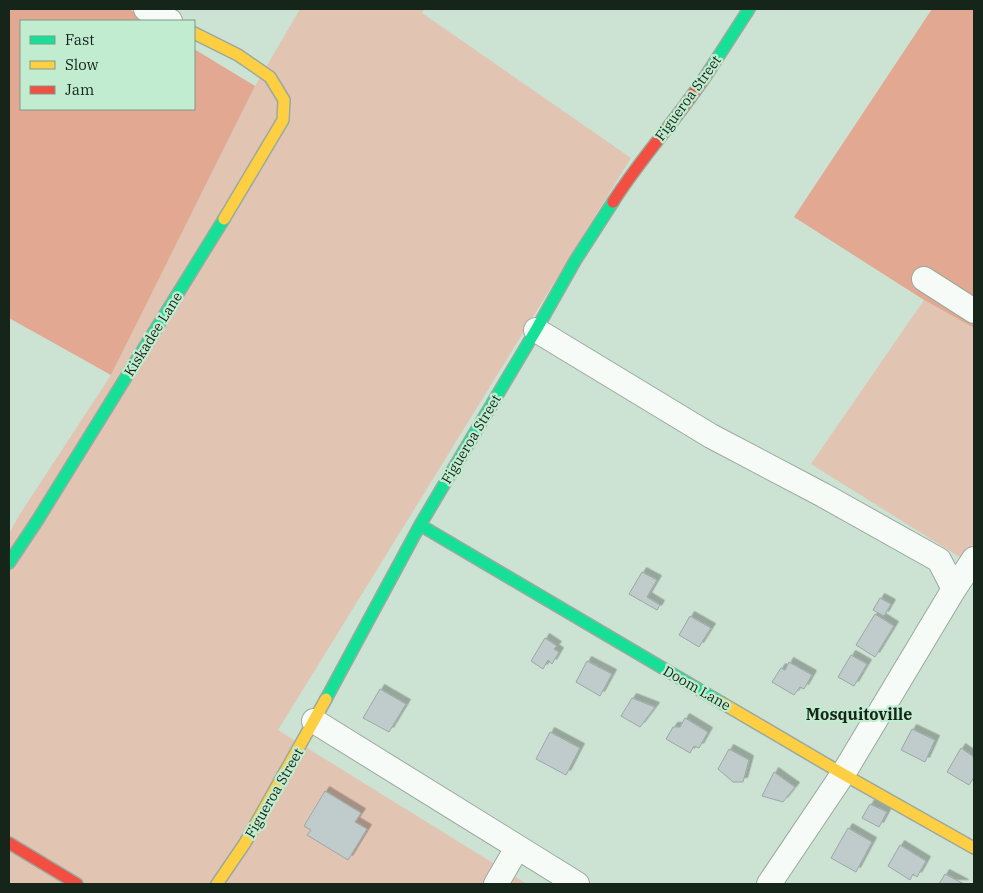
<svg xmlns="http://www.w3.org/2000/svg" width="983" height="893" font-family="'IBM Plex Serif',serif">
  <defs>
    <filter id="shadow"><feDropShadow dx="4.5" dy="-4.5" stdDeviation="0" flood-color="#0004"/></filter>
  </defs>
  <rect width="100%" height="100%" fill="#cce2d2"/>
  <path fill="#e2c4b3" d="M 300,9 L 424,9 L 422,13 L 631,158 L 278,730 L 527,884 L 9,884 L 9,534 L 18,517 L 111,375 L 255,86 Z
    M 924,300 L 974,328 L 974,566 L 811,464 Z"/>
  <path fill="#e2a891" d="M 9,9 L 129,9 L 149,21 L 21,21 L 21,109 L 194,109 L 194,49 L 255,86 L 111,375 L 9,318 Z
    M 932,9 L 974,9 L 974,328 L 924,300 L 794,217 Z"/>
  <path fill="#c0cbcc" stroke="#9ca7a7" filter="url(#shadow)" d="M 642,572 L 657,580 L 647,597 L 660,605 L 657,610 L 629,594 Z
    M 880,598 L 891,604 L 884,616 L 873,610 Z
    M 875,614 L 894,626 L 875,657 L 856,645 Z
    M 690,616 L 711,628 L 699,647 L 679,635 Z
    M 545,638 L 557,646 L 554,649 L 559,652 L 552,664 L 548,660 L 543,669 L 531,661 Z
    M 851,655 L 867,664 L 854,686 L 838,677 Z
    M 587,661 L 612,674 L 600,696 L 576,682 Z
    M 789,662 L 812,675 L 804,689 L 800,687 L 794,695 L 772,682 L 781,668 L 785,670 Z
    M 380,689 L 406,704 L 389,732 L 363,718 Z
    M 632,698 L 655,707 L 640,727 L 621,716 Z
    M 685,718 L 708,732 L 699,748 L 694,746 L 690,753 L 666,739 L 673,727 L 680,727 Z
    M 912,729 L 935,740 L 925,762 L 901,750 Z
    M 550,732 L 580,748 L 566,775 L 536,759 Z
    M 961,748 L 974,757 L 974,777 L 969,785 L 947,772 Z
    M 729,749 L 749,760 L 743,782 L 733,782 L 718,769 Z
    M 774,772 L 795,787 L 783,802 L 762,796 Z
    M 325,791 L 361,813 L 355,822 L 367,829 L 348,860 L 307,835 L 311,830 L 304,826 Z
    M 870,804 L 887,812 L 879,827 L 862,818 Z
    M 848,828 L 872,842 L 856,872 L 831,858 Z
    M 900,845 L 926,861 L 917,877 L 913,874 L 910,880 L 888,866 Z
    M 945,874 L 964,884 L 939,884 Z"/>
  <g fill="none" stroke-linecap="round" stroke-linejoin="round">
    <g stroke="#99aa9e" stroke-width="26">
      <path id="street" d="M 146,9 L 170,21
        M 924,279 L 974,311
        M 536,330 L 711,436 L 823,495 L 939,560 L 954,589
        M 314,721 L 577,884
        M 496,884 L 517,848
        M 769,884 L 843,774 L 954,589 L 974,559"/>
    </g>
    <g stroke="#99aa9e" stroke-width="14">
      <path id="fast" d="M 709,71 L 749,9
        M 420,525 L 722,703
        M 9,563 L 37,521 L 224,219
        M 326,699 L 420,525 L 536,330 L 575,261 L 613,202"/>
    </g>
    <g stroke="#99aa9e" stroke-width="14">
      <path id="slow" d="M 194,33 L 238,55 L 270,77 L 284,100 L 283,120 L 224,219
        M 722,703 L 843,774 L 974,848
        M 217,884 L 245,843 L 326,699"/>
    </g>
    <g stroke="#99aa9e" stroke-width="14">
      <path id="jam" d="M 613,202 C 642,156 680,116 709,71
        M 9,843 L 77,884"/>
    </g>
    <use href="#street" stroke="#f7fbf8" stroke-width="24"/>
    <use href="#fast" stroke="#16e098" stroke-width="11"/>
    <use href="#slow" stroke="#ffcf43" stroke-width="11"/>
    <use href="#jam" stroke="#f24e42" stroke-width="11"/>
  </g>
  <g text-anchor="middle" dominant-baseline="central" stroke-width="4.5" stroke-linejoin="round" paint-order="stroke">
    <g font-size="14" fill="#15251a" stroke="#c2eccf">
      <text transform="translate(688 98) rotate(-54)">Figueroa Street</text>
      <text transform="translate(153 334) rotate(-58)">Kiskadee Lane</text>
      <text transform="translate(471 439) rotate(-59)">Figueroa Street</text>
      <text transform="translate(697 688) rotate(30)">Doom Lane</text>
      <text transform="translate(274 793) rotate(-60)">Figueroa Street</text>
    </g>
    <g font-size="16" font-weight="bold" fill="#15251a" stroke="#c2eccf">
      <text x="859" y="714">Mosquitoville</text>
    </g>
  </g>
  <rect width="983" height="893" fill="none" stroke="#15251a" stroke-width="20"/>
  <rect x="20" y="20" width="175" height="90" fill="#c2eccf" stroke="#7d9c87"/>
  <rect x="30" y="36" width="25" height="8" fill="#16e098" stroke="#7d9c87"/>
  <text x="65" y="45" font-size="15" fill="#15251a">Fast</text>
  <rect x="30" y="61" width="25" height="8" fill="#ffcf43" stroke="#7d9c87"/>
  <text x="65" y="70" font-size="15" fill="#15251a">Slow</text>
  <rect x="30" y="86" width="25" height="8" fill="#f24e42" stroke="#7d9c87"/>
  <text x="65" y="95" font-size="15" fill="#15251a">Jam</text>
</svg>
